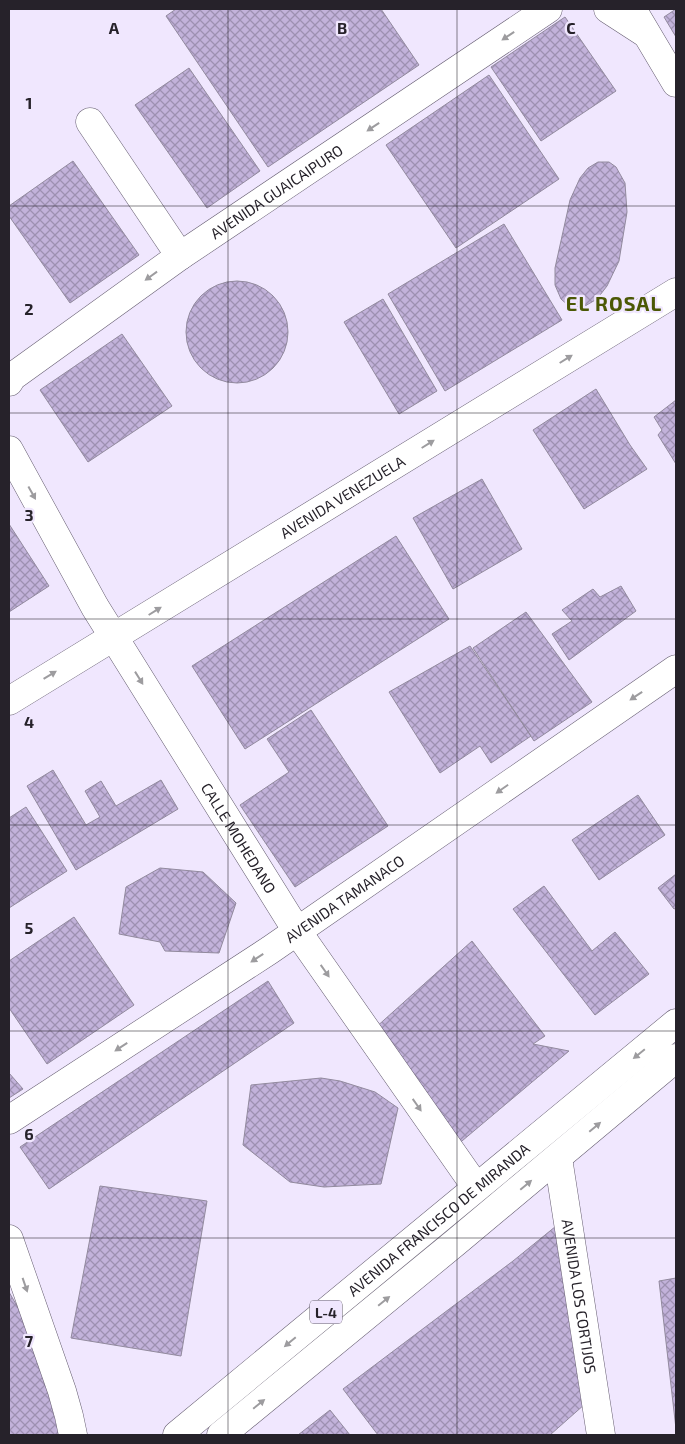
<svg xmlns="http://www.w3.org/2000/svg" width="685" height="1444" font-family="'Exo 2',sans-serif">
  <defs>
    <pattern id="building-cross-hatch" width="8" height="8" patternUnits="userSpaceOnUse" patternTransform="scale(1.25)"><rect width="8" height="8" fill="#c2b2da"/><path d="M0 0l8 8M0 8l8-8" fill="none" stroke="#9d90b1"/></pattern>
  </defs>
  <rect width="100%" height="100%" fill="#f0e7fe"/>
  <path fill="url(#building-cross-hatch)" stroke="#928a9e" d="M 176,9 L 381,9 L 419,65 L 268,167 L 166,16 Z
    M 676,9 L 676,37 L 664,17 Z
    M 565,17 L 616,91 L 541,141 L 491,67 Z
    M 189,68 L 260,171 L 207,208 L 135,105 Z
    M 489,75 L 559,179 L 456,248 L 386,145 Z
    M 73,161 L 139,255 L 70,303 L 9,216 L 9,206 Z
    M 598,162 L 609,162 L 616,167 L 625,183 L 627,212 L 619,261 L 607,286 L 597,299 L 585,306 L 570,307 L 561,299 L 555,285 L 555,268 L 570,200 L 580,178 L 588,168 Z
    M 504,224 L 562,320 L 445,391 L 388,294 Z
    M186 332a51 51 0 1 1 102 0a51 51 0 1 1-102 0Z
    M 383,299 L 437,391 L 399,414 L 344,322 Z
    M 122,334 L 172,406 L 88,462 L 40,390 Z
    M 596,389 L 630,445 L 647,469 L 584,509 L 533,430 Z
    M 676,400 L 676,464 L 658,435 L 662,430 L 654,417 Z
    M 482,479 L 522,549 L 453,589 L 413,518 Z
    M 9,524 L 49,586 L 9,612 Z
    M 396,536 L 449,619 L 245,749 L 192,666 Z
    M 621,586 L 636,611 L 569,660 L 552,634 L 572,621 L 562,610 L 593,589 L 600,597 Z
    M 526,612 L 592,702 L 534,741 L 473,648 Z
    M 470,646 L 531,736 L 491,763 L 480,746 L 440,773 L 389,692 Z
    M 311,710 L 388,826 L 295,887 L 240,805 L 289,772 L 267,739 Z
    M 53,770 L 86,825 L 100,817 L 85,791 L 101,781 L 116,806 L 161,780 L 178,809 L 76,870 L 27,786 Z
    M 638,795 L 665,835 L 599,880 L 572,840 Z
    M 26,807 L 67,871 L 9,908 L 9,818 Z
    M 160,868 L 203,872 L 236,903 L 219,953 L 165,951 L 160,942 L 119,934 L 126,887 Z
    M 676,874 L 676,908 L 674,909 L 658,888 Z
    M 544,886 L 592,951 L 615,932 L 649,974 L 595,1015 L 513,909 Z
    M 74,917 L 134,1005 L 47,1064 L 9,1008 L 9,961 Z
    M 472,941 L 545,1036 L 533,1044 L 569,1051 L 456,1146 L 374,1029 Z
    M 268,981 L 294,1023 L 49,1189 L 20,1147 Z
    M 9,1073 L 23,1089 L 9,1098 Z
    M 321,1078 L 340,1081 L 375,1092 L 398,1108 L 381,1184 L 324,1187 L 290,1182 L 243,1145 L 251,1085 Z
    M 100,1186 L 207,1201 L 181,1356 L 71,1338 Z
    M 561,1222 L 585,1404 L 550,1435 L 378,1435 L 343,1389 L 513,1261 Z
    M 676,1278 L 676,1429 L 659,1281 Z
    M 9,1292 L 79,1414 L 75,1435 L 9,1435 Z
    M 330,1410 L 350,1435 L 298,1435 Z"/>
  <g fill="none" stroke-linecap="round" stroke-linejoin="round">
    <g stroke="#655d70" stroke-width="29">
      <g id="minor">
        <path d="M 608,9 L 645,33"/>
        <path d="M 632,9 L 676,83"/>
        <path d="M 90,122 L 180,256"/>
        <path id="s1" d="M 9,382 L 12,377 L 180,256 L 548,9"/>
        <path id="s2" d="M 9,450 L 95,607 L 297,931 L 476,1187"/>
        <path id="s3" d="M 9,701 L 676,292"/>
        <path id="s4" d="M 9,1120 L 270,950 L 676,669"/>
        <path id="s5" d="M 558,1158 L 601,1435"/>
        <path d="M 9,1239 L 62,1391 L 69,1416 L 73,1435"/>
      </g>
    </g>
    <g stroke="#655d70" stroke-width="29">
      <g id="major">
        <path id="s6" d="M 177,1435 L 676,1023"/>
        <path d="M 221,1435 L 456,1242 L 676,1058"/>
      </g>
    </g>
    <use href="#minor" stroke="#fff" stroke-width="28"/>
    <use href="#major" stroke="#fff" stroke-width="28"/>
  </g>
  <defs><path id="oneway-solid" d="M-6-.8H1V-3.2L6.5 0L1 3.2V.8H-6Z" transform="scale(1.25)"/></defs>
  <g fill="#9d9c9f">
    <use href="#oneway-solid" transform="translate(508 36) rotate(146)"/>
    <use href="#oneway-solid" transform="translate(373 127) rotate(146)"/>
    <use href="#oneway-solid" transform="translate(151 276) rotate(144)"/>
    <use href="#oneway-solid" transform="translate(566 359) rotate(-32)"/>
    <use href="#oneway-solid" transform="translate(428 444) rotate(-32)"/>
    <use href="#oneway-solid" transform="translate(32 493) rotate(61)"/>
    <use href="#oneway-solid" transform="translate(155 611) rotate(-32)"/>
    <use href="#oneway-solid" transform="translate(50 675) rotate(-31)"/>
    <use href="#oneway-solid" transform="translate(139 678) rotate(58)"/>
    <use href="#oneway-solid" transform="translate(636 696) rotate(146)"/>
    <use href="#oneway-solid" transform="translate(502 789) rotate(145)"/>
    <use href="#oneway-solid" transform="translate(257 958) rotate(147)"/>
    <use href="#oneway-solid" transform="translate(325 971) rotate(55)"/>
    <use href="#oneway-solid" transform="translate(121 1047) rotate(147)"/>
    <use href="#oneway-solid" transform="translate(639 1054) rotate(141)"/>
    <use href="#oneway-solid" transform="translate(417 1105) rotate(55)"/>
    <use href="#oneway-solid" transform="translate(595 1127) rotate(-40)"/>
    <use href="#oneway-solid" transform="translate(526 1185) rotate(-40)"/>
    <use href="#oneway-solid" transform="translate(25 1285) rotate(71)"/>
    <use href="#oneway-solid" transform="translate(384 1301) rotate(-39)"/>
    <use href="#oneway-solid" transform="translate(290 1342) rotate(140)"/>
    <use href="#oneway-solid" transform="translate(259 1404) rotate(-39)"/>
  </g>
  <path fill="none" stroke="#26222a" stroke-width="1" stroke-opacity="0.55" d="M 228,9 L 228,1435M 457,9 L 457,1435M 9,206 L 676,206M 9,413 L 676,413M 9,619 L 676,619M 9,825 L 676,825M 9,1031 L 676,1031M 9,1238 L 676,1238"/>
  <g text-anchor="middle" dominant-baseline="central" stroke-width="4.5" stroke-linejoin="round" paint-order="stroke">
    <rect fill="#f0e7fe" stroke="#635d6a" stroke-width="1" x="310" y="1300.5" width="32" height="23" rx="4"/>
    <g font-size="14" font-weight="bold" fill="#26222a">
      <text x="326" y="1312">L-4</text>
    </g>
    <g font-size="15" fill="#26222a" stroke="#f0e7fe">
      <text stroke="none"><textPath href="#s1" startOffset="329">AVENIDA GUAICAIPURO</textPath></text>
      <text stroke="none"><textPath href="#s3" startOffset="391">AVENIDA VENEZUELA</textPath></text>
      <text stroke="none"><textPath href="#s2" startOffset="451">CALLE MOHEDANO</textPath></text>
      <text stroke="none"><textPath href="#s4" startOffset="402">AVENIDA TAMANACO</textPath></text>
      <text stroke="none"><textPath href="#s6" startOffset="339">AVENIDA FRANCISCO DE MIRANDA</textPath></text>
      <text stroke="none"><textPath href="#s5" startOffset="140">AVENIDA LOS CORTIJOS</textPath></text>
    </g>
    <g font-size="20" font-weight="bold" letter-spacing="1" fill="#4b5805" stroke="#f0e7fe">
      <text x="614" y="303">EL ROSAL</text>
    </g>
  </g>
  <g font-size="16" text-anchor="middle" font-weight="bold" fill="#26222a" stroke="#f0e7fe" stroke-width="4.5" stroke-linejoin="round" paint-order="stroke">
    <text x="114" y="34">A</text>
    <text x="342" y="34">B</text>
    <text x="571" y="34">C</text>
    <text x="29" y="109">1</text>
    <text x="29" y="315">2</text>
    <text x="29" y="521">3</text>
    <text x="29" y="728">4</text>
    <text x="29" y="934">5</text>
    <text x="29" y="1140">6</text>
    <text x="29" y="1347">7</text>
  </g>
  <rect width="685" height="1444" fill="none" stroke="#26222a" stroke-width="20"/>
</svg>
